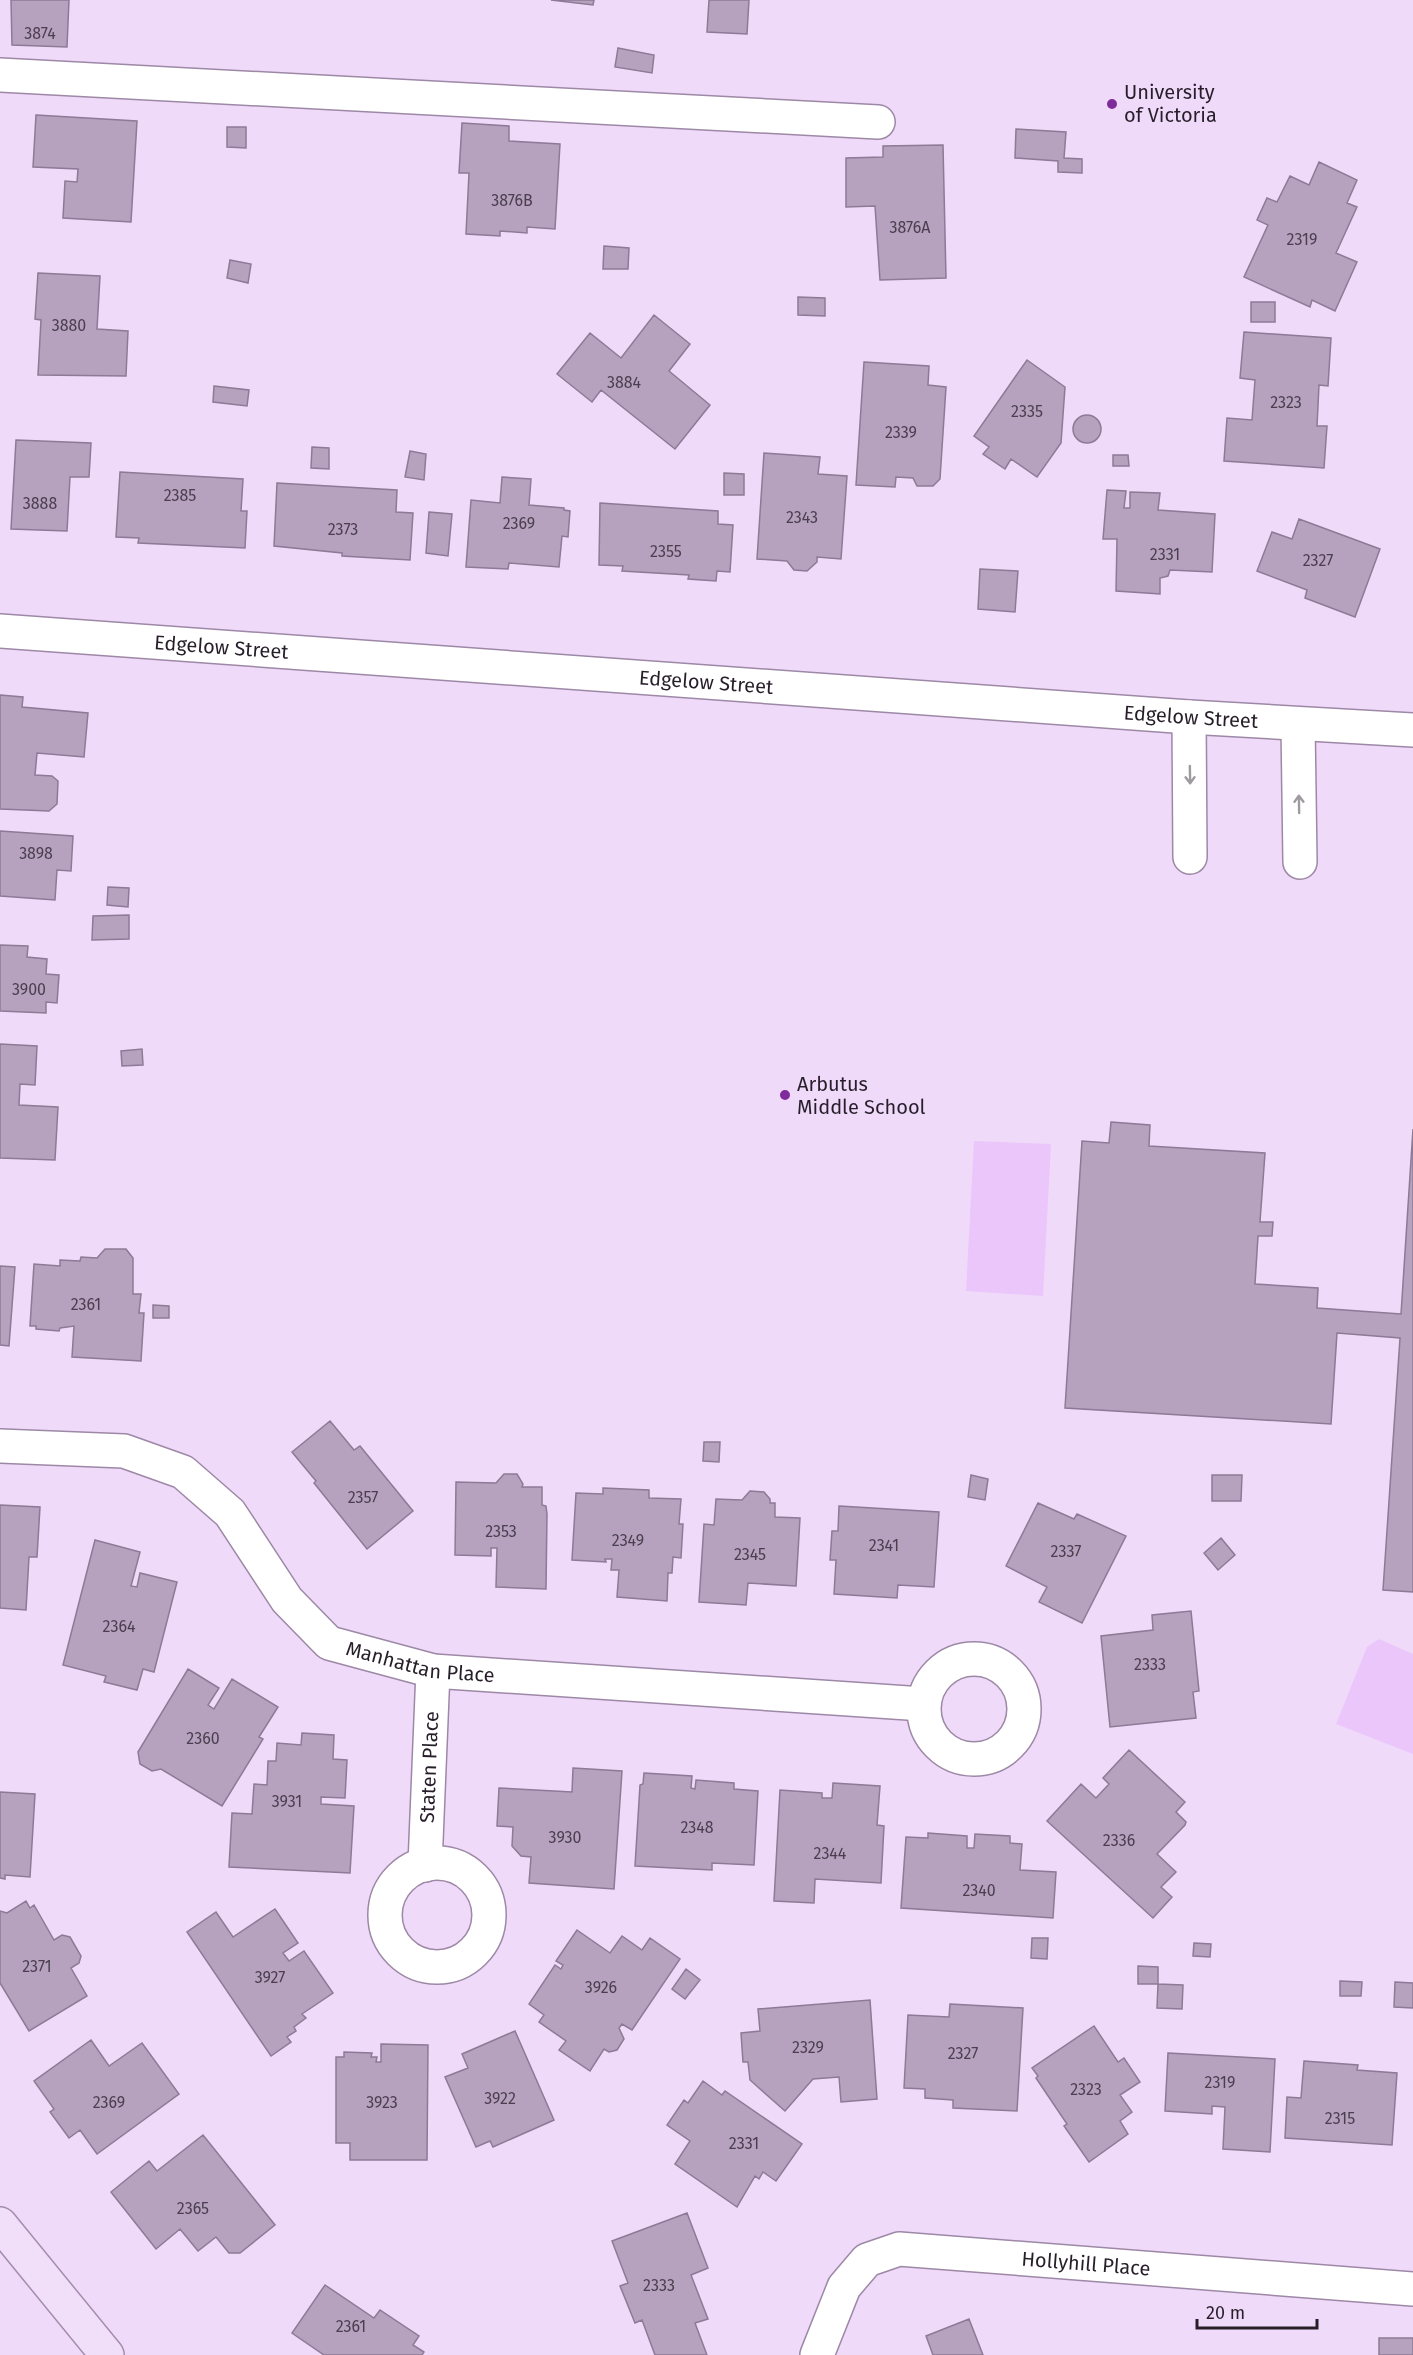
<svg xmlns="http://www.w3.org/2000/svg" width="1413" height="2355" font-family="'Fira Sans',sans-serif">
  <rect width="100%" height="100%" fill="#f0dafa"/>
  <path fill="#ebc6fa" d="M 974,1141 L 1051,1144 L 1043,1296 L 966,1291 Z
    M 1379,1639 L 1413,1654 L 1413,1754 L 1336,1724 L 1367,1647 Z"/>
  <path fill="#b6a1bf" stroke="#8e7997" stroke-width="1.5" d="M 11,0 L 69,0 L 67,47 L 12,45 Z
    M 551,0 L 594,0 L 593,5 Z
    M 709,0 L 749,0 L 747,34 L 707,32 Z
    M 618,48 L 654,55 L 652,73 L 615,67 Z
    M 36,115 L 137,121 L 131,222 L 63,218 L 65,181 L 77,182 L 78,169 L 33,167 Z
    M 462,123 L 509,126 L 509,141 L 560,144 L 555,229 L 527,227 L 527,233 L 500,231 L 500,236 L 466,234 L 469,173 L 459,173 Z
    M 227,127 L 246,127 L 246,148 L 227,147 Z
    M 1016,129 L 1066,132 L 1064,158 L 1082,159 L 1082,173 L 1058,172 L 1058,161 L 1015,158 Z
    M 943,145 L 946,278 L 880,280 L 875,206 L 846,207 L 846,158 L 883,157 L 883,146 Z
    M 1319,162 L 1357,180 L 1347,203 L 1357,207 L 1336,253 L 1357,262 L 1335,311 L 1312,300 L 1310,307 L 1244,277 L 1268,225 L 1257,220 L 1267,198 L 1277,202 L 1290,176 L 1309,185 Z
    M 604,246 L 629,248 L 628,269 L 603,269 Z
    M 230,260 L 251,264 L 248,283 L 227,278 Z
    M 38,273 L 100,276 L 97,329 L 128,331 L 126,376 L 38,375 L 41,320 L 35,319 Z
    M 798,297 L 825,298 L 825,316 L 798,315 Z
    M 1251,302 L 1275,302 L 1275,322 L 1251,322 Z
    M 654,315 L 690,344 L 669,371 L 710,405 L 675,449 L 601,390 L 592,402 L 557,374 L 590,333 L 621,358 Z
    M 1244,332 L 1331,338 L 1328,386 L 1319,385 L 1317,426 L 1327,426 L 1324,468 L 1224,461 L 1227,418 L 1252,420 L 1255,380 L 1240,378 Z
    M 1027,360 L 1065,387 L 1061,443 L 1037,477 L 1011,459 L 1005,469 L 983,454 L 989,447 L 974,436 Z
    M 864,362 L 929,366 L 928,385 L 946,387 L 940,479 L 933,486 L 917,486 L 913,478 L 896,477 L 895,487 L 856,485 Z
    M 214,386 L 249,390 L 247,406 L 213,402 Z
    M1073 429a14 14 0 1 1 28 0a14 14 0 1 1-28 0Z
    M 16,440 L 91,443 L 89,477 L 70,477 L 67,531 L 11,529 Z
    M 312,447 L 329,448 L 329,469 L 311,468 Z
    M 410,451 L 426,454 L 424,480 L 405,477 Z
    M 764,453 L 820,457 L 818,474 L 847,476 L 841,559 L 817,557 L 817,562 L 807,571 L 794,570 L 787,561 L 757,559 Z
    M 1113,455 L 1128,455 L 1129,466 L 1113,466 Z
    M 120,472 L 243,479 L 241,511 L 247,511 L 245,548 L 138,543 L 139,538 L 116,537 Z
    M 724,473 L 744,474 L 744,495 L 724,495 Z
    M 502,477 L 531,479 L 529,505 L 564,508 L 564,510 L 570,511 L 568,537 L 562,536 L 559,567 L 509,563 L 508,569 L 466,567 L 471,500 L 500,503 Z
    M 277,483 L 397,490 L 396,512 L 413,513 L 410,560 L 342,556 L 342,553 L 274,546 Z
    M 1107,490 L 1126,491 L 1124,508 L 1130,508 L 1130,492 L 1160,493 L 1158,510 L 1215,514 L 1212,572 L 1170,570 L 1168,576 L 1160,578 L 1160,594 L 1116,591 L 1117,539 L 1103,539 Z
    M 600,503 L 718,511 L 718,524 L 733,525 L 730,572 L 717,571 L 716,581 L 688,579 L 689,575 L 622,571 L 623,566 L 599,565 Z
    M 429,512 L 452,514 L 448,556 L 426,553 Z
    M 1299,519 L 1380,549 L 1355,617 L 1305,598 L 1307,590 L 1257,571 L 1272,532 L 1292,539 Z
    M 980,569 L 1018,571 L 1015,612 L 978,609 Z
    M 0,695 L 23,697 L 22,707 L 88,713 L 84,757 L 37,753 L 35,775 L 52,776 L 58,781 L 57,804 L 49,811 L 0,809 Z
    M 0,831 L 73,836 L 71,871 L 57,870 L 55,900 L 0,896 Z
    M 108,887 L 129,888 L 128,907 L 107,905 Z
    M 129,915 L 129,939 L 92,940 L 93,916 Z
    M 0,945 L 28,946 L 27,957 L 47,959 L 46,974 L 59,975 L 57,1003 L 46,1002 L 46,1013 L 0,1011 Z
    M 0,1044 L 37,1046 L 35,1085 L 20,1084 L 19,1105 L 58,1107 L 55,1160 L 0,1158 Z
    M 142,1049 L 143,1065 L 122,1066 L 121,1051 Z
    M 1111,1122 L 1150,1125 L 1149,1146 L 1265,1153 L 1260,1222 L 1273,1222 L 1272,1236 L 1258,1236 L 1255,1284 L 1318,1288 L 1317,1308 L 1401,1314 L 1413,1129 L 1413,1592 L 1383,1590 L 1400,1338 L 1337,1333 L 1331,1424 L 1065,1408 L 1082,1141 L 1109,1143 Z
    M 105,1249 L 126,1249 L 133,1258 L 133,1294 L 141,1294 L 139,1313 L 144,1313 L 141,1361 L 72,1357 L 74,1326 L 60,1328 L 59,1331 L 36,1329 L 36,1326 L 30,1326 L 34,1264 L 60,1266 L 60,1260 L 80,1261 L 81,1257 L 97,1258 Z
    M 0,1266 L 15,1267 L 9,1346 L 0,1345 Z
    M 153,1305 L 169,1306 L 169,1318 L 153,1318 Z
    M 330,1421 L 354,1450 L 360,1446 L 413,1511 L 367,1549 L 314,1483 L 316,1481 L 292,1452 Z
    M 704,1442 L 720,1442 L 719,1462 L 703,1461 Z
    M 504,1474 L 517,1474 L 523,1484 L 522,1487 L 542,1487 L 542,1505 L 546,1506 L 547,1514 L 546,1589 L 496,1587 L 497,1548 L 491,1548 L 491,1556 L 455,1555 L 456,1482 L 496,1483 Z
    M 971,1475 L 988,1479 L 985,1500 L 968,1497 Z
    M 1212,1475 L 1242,1475 L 1241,1501 L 1212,1501 Z
    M 603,1488 L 649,1490 L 649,1498 L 681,1499 L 679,1524 L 683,1524 L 681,1558 L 673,1557 L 672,1573 L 668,1573 L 667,1601 L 617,1597 L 619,1570 L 611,1570 L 612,1559 L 605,1559 L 606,1562 L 572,1560 L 576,1493 L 603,1494 Z
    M 750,1491 L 764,1492 L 770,1499 L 770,1503 L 775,1503 L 775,1517 L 800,1518 L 796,1586 L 748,1583 L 746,1605 L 699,1602 L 704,1524 L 714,1525 L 716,1499 L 742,1500 Z
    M 1038,1503 L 1074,1519 L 1077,1514 L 1126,1536 L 1082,1623 L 1039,1602 L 1047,1587 L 1006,1566 Z
    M 0,1505 L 40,1507 L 37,1557 L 29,1557 L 26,1610 L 0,1608 Z
    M 839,1506 L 939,1512 L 934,1587 L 898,1585 L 897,1598 L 834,1594 L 836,1560 L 830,1560 L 832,1531 L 838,1531 Z
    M 1221,1538 L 1235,1555 L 1218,1570 L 1204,1553 Z
    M 95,1540 L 140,1552 L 131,1586 L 137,1587 L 140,1573 L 177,1582 L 154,1672 L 143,1669 L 137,1690 L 104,1682 L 106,1676 L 63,1665 Z
    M 1191,1611 L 1199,1691 L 1193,1692 L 1196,1718 L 1110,1727 L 1101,1636 L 1153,1630 L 1152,1615 Z
    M 188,1669 L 219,1688 L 208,1705 L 214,1709 L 232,1679 L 278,1707 L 259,1737 L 263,1739 L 222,1806 L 161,1769 L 152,1771 L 140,1764 L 138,1752 Z
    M 302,1733 L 334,1735 L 333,1759 L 347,1760 L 345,1798 L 321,1797 L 321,1804 L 354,1806 L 350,1873 L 229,1867 L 232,1813 L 252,1814 L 254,1784 L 267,1785 L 268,1761 L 276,1761 L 277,1743 L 301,1745 Z
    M 1129,1750 L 1185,1802 L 1176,1812 L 1186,1822 L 1185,1825 L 1157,1854 L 1176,1872 L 1161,1887 L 1172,1897 L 1153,1918 L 1047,1821 L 1081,1784 L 1096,1798 L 1109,1784 L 1103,1778 Z
    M 573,1768 L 622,1771 L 614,1889 L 529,1883 L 531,1857 L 521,1856 L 512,1846 L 513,1827 L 497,1826 L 499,1788 L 572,1792 Z
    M 644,1773 L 692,1776 L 691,1788 L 695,1789 L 696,1780 L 734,1783 L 734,1789 L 758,1791 L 754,1865 L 712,1863 L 712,1870 L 635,1866 L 640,1785 L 643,1784 Z
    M 833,1783 L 880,1786 L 877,1825 L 884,1826 L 881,1883 L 815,1879 L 814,1903 L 774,1901 L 780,1790 L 822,1793 L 822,1798 L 832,1798 Z
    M 0,1792 L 35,1794 L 30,1877 L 5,1875 L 5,1879 L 0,1878 Z
    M 928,1833 L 967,1836 L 967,1848 L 974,1848 L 975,1834 L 1010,1836 L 1010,1843 L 1022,1844 L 1020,1870 L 1056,1872 L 1053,1918 L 901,1908 L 906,1837 L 928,1838 Z
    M 26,1901 L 30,1908 L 34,1905 L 54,1940 L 62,1935 L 70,1937 L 81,1956 L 79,1963 L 71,1968 L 87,1996 L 29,2031 L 0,1983 L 0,1911 L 7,1913 Z
    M 275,1909 L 298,1943 L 283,1953 L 289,1961 L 304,1951 L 333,1993 L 302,2014 L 306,2018 L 294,2027 L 296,2031 L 287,2037 L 291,2042 L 271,2056 L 187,1932 L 216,1912 L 233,1937 Z
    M 577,1930 L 610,1953 L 622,1936 L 642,1950 L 650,1938 L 680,1959 L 632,2030 L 622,2024 L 619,2028 L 624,2039 L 617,2050 L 609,2052 L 604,2049 L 590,2071 L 559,2050 L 566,2041 L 539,2022 L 544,2015 L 529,2004 L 555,1965 L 561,1969 L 563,1965 L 556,1961 Z
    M 1032,1938 L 1048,1938 L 1047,1959 L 1031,1958 Z
    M 1194,1943 L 1211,1944 L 1210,1957 L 1193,1956 Z
    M 1138,1966 L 1158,1967 L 1158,1984 L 1138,1984 Z
    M 686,1969 L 700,1980 L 685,1999 L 672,1989 Z
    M 1340,1981 L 1362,1982 L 1361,1996 L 1340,1996 Z
    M 1395,1982 L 1413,1983 L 1413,2008 L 1394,2007 Z
    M 1158,1984 L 1183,1985 L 1182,2009 L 1157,2008 Z
    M 870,2000 L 877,2099 L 841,2102 L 839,2077 L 813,2079 L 785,2111 L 750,2080 L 748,2062 L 743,2062 L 741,2033 L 760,2031 L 758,2009 Z
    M 950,2004 L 1023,2008 L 1017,2111 L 953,2108 L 953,2100 L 925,2098 L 925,2089 L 904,2088 L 908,2015 L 949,2017 Z
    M 1094,2026 L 1118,2062 L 1124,2058 L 1140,2082 L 1120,2095 L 1132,2112 L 1120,2121 L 1128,2134 L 1089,2162 L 1064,2126 L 1067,2124 L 1036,2078 L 1038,2076 L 1032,2068 Z
    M 515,2031 L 554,2120 L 493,2147 L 490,2141 L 476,2147 L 445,2077 L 468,2068 L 462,2054 Z
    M 91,2040 L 109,2066 L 142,2043 L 179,2094 L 97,2154 L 80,2130 L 69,2138 L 50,2112 L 54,2109 L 34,2081 Z
    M 381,2044 L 428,2045 L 427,2160 L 350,2160 L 350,2143 L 336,2143 L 336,2057 L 344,2057 L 344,2052 L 372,2053 L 371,2057 L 377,2057 L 376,2062 L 381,2062 Z
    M 1168,2053 L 1275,2059 L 1270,2152 L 1223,2149 L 1225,2107 L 1212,2106 L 1212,2114 L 1165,2111 Z
    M 1304,2061 L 1358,2065 L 1357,2070 L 1397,2073 L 1392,2145 L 1285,2138 L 1287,2097 L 1301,2098 Z
    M 703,2081 L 722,2095 L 725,2091 L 802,2144 L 776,2181 L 763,2172 L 759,2179 L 755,2176 L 737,2207 L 675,2164 L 690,2141 L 667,2125 L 684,2100 L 688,2103 Z
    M 203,2135 L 275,2225 L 240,2253 L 229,2253 L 216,2237 L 198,2251 L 180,2229 L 156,2249 L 111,2192 L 149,2161 L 157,2171 Z
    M 687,2213 L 708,2268 L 691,2275 L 708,2319 L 695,2323 L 707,2355 L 655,2355 L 642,2320 L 635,2323 L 620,2286 L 628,2283 L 612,2241 Z
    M 325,2285 L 374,2318 L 380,2310 L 419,2336 L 413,2345 L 424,2352 L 422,2355 L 324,2355 L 292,2333 Z
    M 969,2319 L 983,2355 L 933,2355 L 926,2336 Z
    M 1379,2338 L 1413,2338 L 1413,2355 L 1379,2355 Z"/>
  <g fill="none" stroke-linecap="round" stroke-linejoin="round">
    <g stroke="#9d88a6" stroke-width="36">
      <g id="minor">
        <path d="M 0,75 L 878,122"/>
        <path id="s1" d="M 0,631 L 1189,717 L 1413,730"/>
        <path d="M 1189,717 L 1190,857"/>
        <path d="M 1298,724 L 1300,862"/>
        <path id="s2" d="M 0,1446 L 124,1451 L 183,1472 L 230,1513 L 287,1600 L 329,1643 L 433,1671 L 923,1704"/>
        <circle cx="974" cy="1709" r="50"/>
        <circle cx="437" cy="1915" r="52"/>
        <path id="s3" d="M 425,1865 L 433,1671"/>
        <path id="s4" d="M 817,2355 L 844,2287 L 867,2260 L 899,2249 L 1413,2289"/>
      </g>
    </g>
    <g stroke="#a48cae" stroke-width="36">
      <path id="major" d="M 0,2224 L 107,2355"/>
    </g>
    <use href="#minor" stroke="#fff" stroke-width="33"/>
    <use href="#major" stroke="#f1def9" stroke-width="33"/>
  </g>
  <defs><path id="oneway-shaft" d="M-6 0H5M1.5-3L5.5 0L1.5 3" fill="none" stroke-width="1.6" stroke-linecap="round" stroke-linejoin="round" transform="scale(1.5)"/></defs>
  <g stroke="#9e9a9f">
    <use href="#oneway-shaft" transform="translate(1190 775) rotate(89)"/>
    <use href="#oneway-shaft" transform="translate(1299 804) rotate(-91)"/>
  </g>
  <g fill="#7f2b9b" stroke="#f0dafa" stroke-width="2">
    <circle cx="1112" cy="104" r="6"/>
    <circle cx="785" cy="1095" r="6"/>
  </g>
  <g text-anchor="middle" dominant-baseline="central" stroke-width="6" stroke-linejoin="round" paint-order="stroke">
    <g font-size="16" fill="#4b3f4f">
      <text x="40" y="33">3874</text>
      <text x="512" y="200">3876B</text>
      <text x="910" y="227">3876A</text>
      <text x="1302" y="239">2319</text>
      <text x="69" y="325">3880</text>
      <text x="624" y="382">3884</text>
      <text x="1286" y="402">2323</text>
      <text x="1027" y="411">2335</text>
      <text x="901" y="432">2339</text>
      <text x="180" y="495">2385</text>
      <text x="40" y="503">3888</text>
      <text x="802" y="517">2343</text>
      <text x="519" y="523">2369</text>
      <text x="343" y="529">2373</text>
      <text x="666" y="551">2355</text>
      <text x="1165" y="554">2331</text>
      <text x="1318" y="560">2327</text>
      <text x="36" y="853">3898</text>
      <text x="29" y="989">3900</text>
      <text x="86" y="1304">2361</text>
      <text x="363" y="1497">2357</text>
      <text x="501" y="1531">2353</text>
      <text x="628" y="1540">2349</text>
      <text x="884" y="1545">2341</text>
      <text x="1066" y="1551">2337</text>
      <text x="750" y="1554">2345</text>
      <text x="119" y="1626">2364</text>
      <text x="1150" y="1664">2333</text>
      <text x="203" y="1738">2360</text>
      <text x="287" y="1801">3931</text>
      <text x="697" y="1827">2348</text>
      <text x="565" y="1837">3930</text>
      <text x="1119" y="1840">2336</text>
      <text x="830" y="1853">2344</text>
      <text x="979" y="1890">2340</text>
      <text x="37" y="1966">2371</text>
      <text x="270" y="1977">3927</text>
      <text x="601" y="1987">3926</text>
      <text x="808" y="2047">2329</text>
      <text x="963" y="2053">2327</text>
      <text x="1220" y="2082">2319</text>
      <text x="1086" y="2089">2323</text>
      <text x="500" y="2098">3922</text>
      <text x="109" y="2102">2369</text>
      <text x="382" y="2102">3923</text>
      <text x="1340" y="2118">2315</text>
      <text x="744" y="2143">2331</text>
      <text x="193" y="2208">2365</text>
      <text x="659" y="2285">2333</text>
      <text x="351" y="2326">2361</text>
    </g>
    <g font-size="20" fill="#271e2a" stroke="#f0dafa" text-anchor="start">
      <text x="1124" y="92">University<tspan x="1124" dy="23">of Victoria</tspan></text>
      <text x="797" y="1084">Arbutus<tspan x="797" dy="23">Middle School</tspan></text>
    </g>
    <g font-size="20" fill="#271e2a" stroke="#f0dafa">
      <text stroke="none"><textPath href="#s1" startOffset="222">Edgelow Street</textPath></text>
      <text stroke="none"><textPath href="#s1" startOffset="708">Edgelow Street</textPath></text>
      <text stroke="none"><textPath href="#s1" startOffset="1194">Edgelow Street</textPath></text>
      <text stroke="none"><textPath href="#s2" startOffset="507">Manhattan Place</textPath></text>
      <text stroke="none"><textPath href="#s3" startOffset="98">Staten Place</textPath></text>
      <text stroke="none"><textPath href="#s4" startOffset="330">Hollyhill Place</textPath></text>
    </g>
  </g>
  <path d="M1197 2319v9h120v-9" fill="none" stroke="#271e2a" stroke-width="3"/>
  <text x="1206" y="2319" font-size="18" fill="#271e2a" stroke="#f0dafa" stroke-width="4.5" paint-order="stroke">20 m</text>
</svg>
